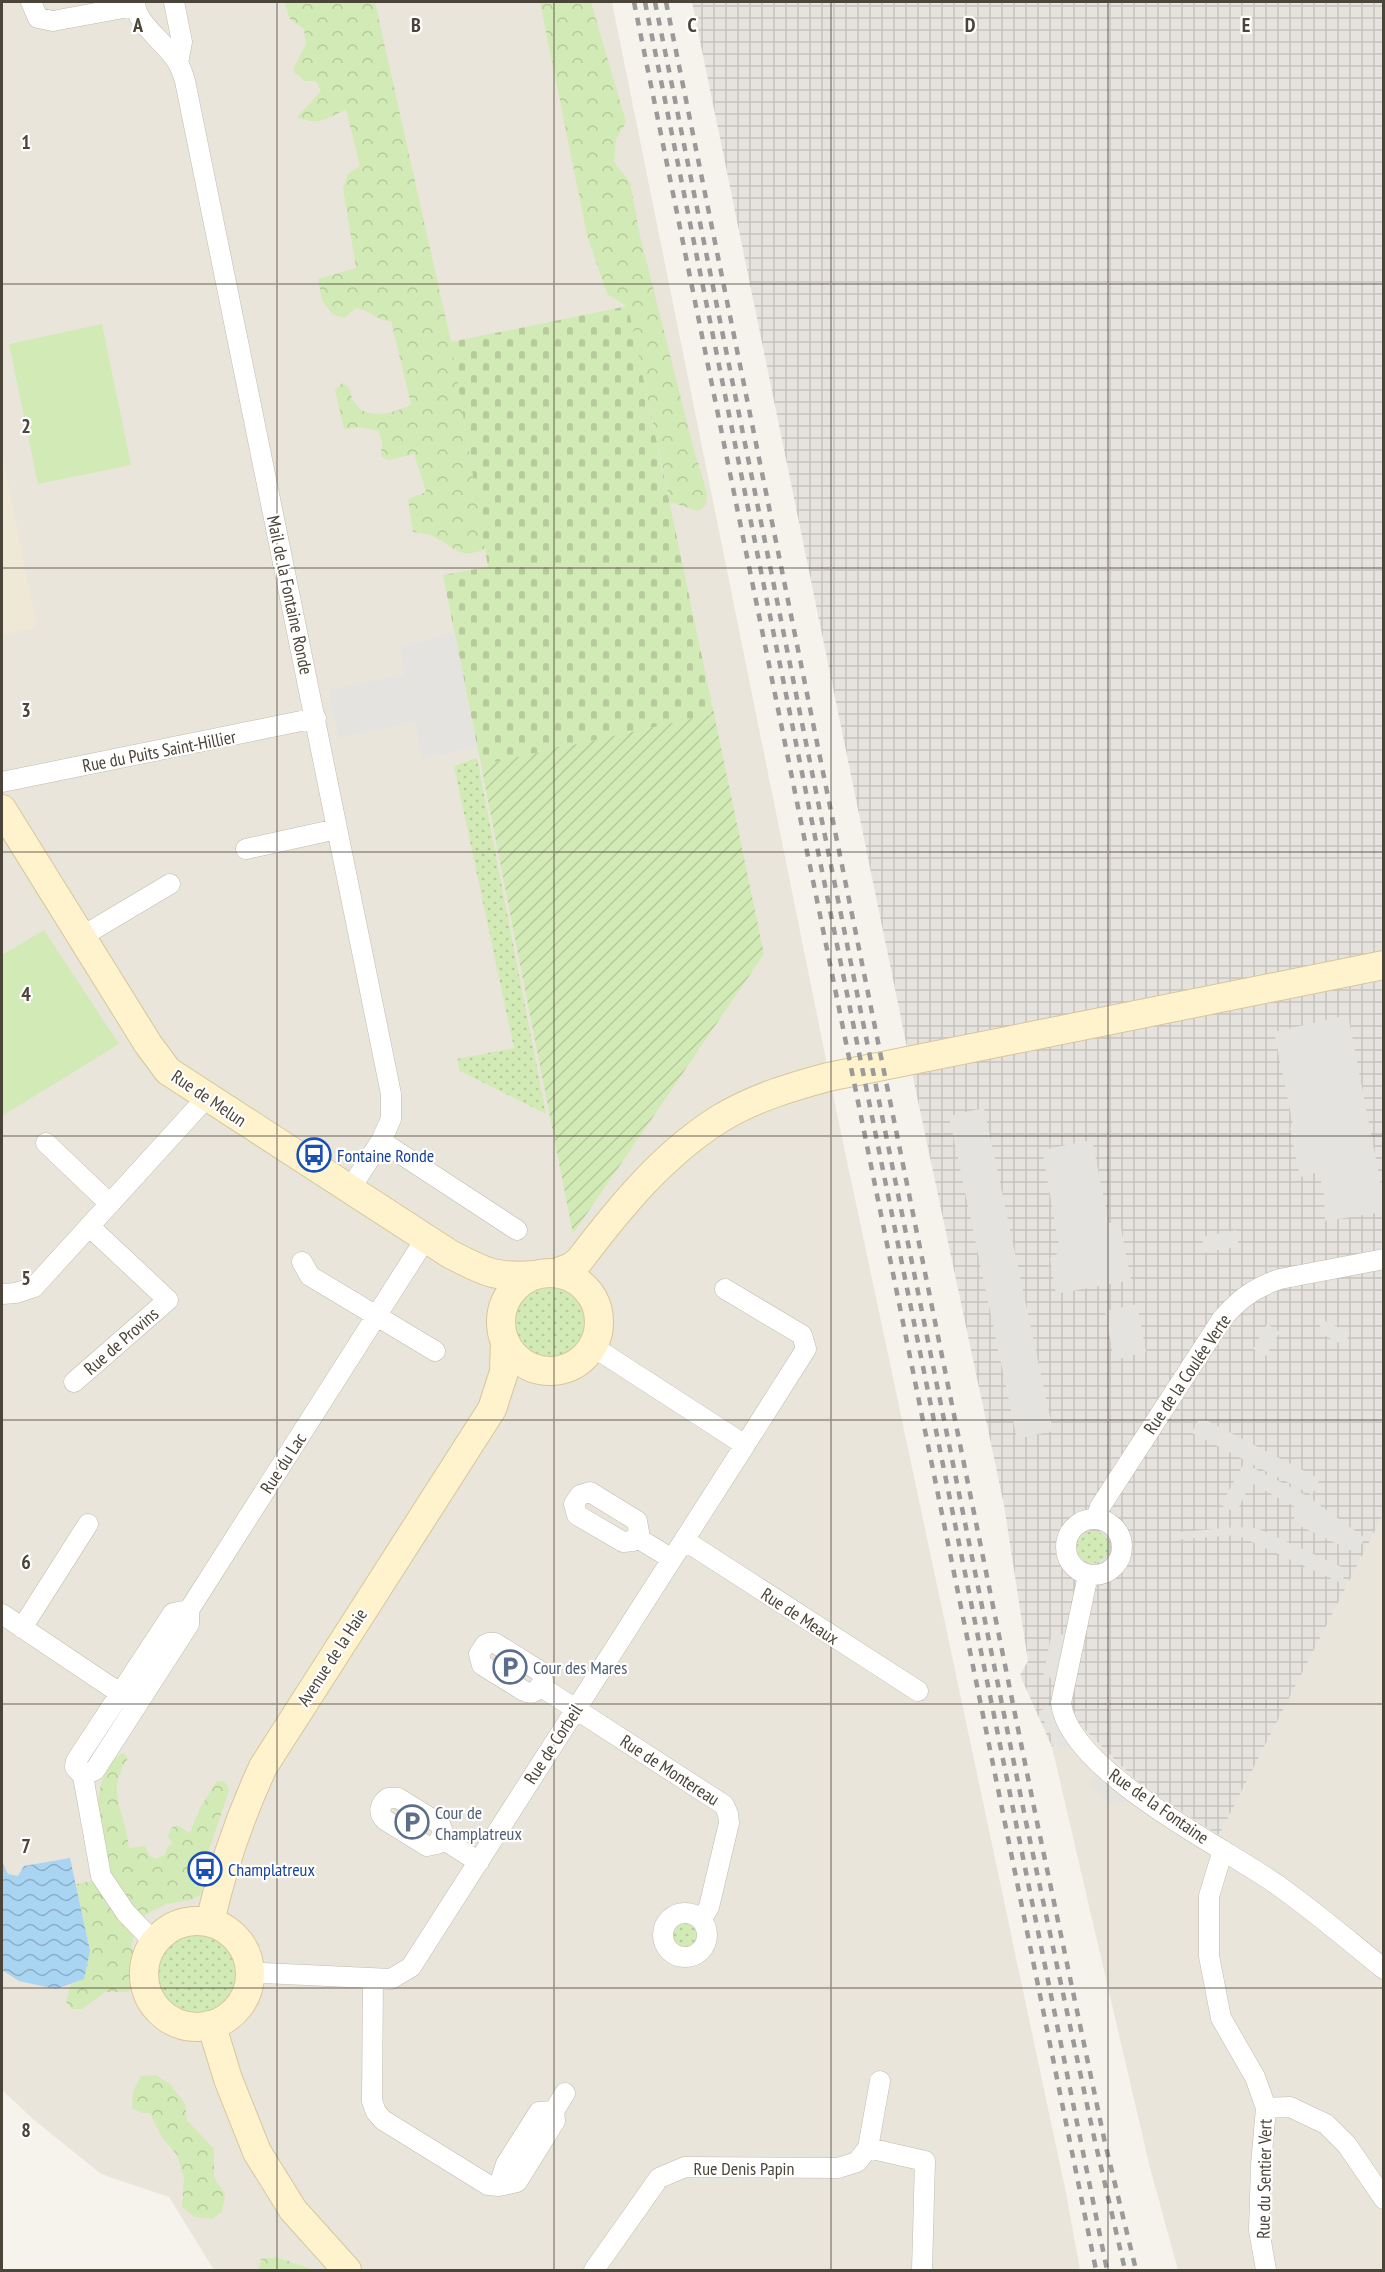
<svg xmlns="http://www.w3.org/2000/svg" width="1385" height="2272" font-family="'PT Sans Narrow',sans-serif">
  <defs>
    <pattern id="industrial-grid" width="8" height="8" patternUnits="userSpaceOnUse" patternTransform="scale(1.5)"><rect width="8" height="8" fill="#e6e2dd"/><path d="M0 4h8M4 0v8" fill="none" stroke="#c7c3be"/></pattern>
    <pattern id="grass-dots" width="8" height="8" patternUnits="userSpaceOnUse" patternTransform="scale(1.5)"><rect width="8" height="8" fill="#d2eab5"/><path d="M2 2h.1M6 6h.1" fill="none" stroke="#b6ca9c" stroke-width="1.8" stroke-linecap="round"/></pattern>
    <pattern id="forest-crowns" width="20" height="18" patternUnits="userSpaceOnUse" patternTransform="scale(1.5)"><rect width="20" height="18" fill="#d2eab5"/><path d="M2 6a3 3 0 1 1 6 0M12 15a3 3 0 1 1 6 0" fill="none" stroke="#b6ca9c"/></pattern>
    <pattern id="cemetery-stones" width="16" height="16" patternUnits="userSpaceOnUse" patternTransform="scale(1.5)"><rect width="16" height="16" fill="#d2eab5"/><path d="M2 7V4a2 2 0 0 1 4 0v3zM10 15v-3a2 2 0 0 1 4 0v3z" fill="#b6ca9c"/></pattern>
    <pattern id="garden-furrows" width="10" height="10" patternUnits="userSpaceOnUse" patternTransform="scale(1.5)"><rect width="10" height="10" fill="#d2eab5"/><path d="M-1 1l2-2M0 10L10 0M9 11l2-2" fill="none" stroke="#b6ca9c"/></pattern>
    <pattern id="water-waves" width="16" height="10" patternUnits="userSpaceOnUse" patternTransform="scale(1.5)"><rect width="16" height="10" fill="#a9d4f2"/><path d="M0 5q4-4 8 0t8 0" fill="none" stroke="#8caec5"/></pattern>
  </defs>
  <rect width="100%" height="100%" fill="#f6f3ec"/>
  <path fill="#eae5da" d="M 2,2 L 612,2 L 836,1109 L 1066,2193 L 1080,2270 L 315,2270 L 276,2257 L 261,2260 L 258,2270 L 214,2270 L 169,2197 L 101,2174 L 33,2119 L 2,2090 Z
    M 1383,1515 L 1383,2270 L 1178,2270 L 1150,2168 L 1052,1747 L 1078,1723 L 1142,1786 L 1219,1835 Z"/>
  <path fill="url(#industrial-grid)" d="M 692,2 L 1383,2 L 1383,1515 L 1219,1835 L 1142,1786 L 1078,1723 L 1052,1747 L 1020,1675 L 1028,1661 L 1004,1505 L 918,1101 Z"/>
  <path fill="#efe8d6" d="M 2,454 L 37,627 L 2,635 Z"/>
  <path fill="url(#grass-dots)" d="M 477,758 L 546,1114 L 460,1071 L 457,1059 L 514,1048 L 454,766 Z
    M 561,1279 C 633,1313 559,1395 518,1344 C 506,1329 506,1303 521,1290 C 528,1284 551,1281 561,1279 Z
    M1077 1547a16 16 0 1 1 32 0a16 16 0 1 1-32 0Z
    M671 1935a14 14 0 1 1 28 0a14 14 0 1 1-28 0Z
    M157 1972a40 40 0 1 1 80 0a40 40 0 1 1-80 0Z"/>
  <path fill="url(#forest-crowns)" d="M 284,2 L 375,2 L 451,342 L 485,549 C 457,561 455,545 432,536 C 426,533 419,533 413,532 L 408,499 L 426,492 L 414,454 L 389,460 L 381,457 L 382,442 L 379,431 L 360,427 L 344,429 L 335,390 L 342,383 L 349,387 C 355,422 386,418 411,404 L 391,321 C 375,320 372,311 356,308 L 344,318 L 332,314 L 322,300 L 318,279 L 356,268 L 343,188 L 348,174 L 360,166 L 346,109 C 327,119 318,126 297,117 L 321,91 L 316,81 L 304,81 L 293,70 L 306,44 L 304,29 L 290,19 Z
    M 540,2 L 591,2 L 626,122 L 616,140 L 614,162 L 630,182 L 640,236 L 693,446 L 707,493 L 706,505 L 698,511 L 670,502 L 628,307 L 607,294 L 587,235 Z
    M 123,1753 L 128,1758 C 104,1794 126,1811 129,1848 L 145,1846 L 149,1855 L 155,1859 L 165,1855 L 168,1846 L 173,1844 L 168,1837 L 171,1828 L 177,1825 L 190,1833 L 200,1808 L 217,1781 L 225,1781 L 229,1791 L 200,1876 L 202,1894 L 190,1900 L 167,1904 L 146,1914 L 134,1936 L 131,1946 L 135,1956 L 135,1985 L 128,1992 L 105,1992 L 82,2009 L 72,2009 L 66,2002 L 71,1984 L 84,1979 L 90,1951 L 76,1884 L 98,1880 L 111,1875 C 107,1854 99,1832 98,1810 C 97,1791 105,1762 123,1753 Z
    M 156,2075 L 170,2084 L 185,2104 L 187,2120 L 214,2149 L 214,2177 L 225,2194 L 222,2212 L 212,2219 L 195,2217 L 182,2207 L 184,2178 L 177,2155 L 161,2136 L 150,2113 L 142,2113 L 132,2108 L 133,2091 L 141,2076 Z
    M 276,2257 L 315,2270 L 258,2270 L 261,2259 Z"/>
  <path fill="url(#cemetery-stones)" d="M 628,306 L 714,714 L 481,765 L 443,575 L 488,567 L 451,342 Z"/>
  <path fill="url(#garden-furrows)" d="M 714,714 L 764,954 L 573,1234 L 481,765 Z"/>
  <path fill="#d2eab5" d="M 102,324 L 131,465 L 38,484 L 9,344 Z
    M 44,930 L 119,1044 L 2,1116 L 2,955 Z"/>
  <path fill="#e5e3e0" d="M 455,634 L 477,747 L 422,758 L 415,722 L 338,738 L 329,690 L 405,674 L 400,646 Z
    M 1348,1015 L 1383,1196 L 1383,1212 L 1325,1221 L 1324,1195 L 1319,1172 L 1300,1177 L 1290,1128 L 1293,1125 L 1274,1032 Z
    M 984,1108 L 1053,1431 L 1017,1439 L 949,1116 Z
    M 1092,1140 L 1109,1223 L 1120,1223 L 1131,1280 L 1056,1294 L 1050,1258 L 1060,1252 L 1042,1150 Z
    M 1236,1230 L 1239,1246 L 1204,1253 L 1202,1237 Z
    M 1137,1304 L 1146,1352 L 1114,1360 L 1105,1311 Z
    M 1323,1320 L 1350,1333 L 1344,1345 L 1317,1332 Z
    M 1267,1324 L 1280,1332 L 1266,1356 L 1253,1349 Z
    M 1200,1417 L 1320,1479 L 1312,1495 L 1192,1433 Z
    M 1244,1463 L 1307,1496 L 1365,1538 L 1356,1553 L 1292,1522 L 1299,1509 L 1251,1483 L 1236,1513 L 1221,1505 Z
    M 1236,1527 L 1257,1528 L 1348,1570 L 1341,1583 L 1237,1535 L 1172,1540 L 1172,1533 Z
    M 1052,1632 L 1068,1636 L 1059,1680 L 1043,1676 Z
    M 1052,1705 L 1072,1744 L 1059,1751 L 1039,1711 Z
    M 1096,1775 L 1126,1801 L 1113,1806 L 1088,1785 Z"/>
  <path fill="url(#water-waves)" d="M 70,1858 L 90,1951 L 84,1979 L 56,1989 L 19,1981 L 2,1970 L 2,1862 L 8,1874 L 18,1876 L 24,1866 Z"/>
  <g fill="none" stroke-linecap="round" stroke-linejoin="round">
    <g stroke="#c2bbae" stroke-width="21">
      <path id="street" d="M 31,2 L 38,18 L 53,21 L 134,6
        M 135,2 C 135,24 168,44 178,63 C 181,68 183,75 185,81 L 391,1094 L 391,1119 L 381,1141 L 350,1189
        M 174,2 L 182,42 L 178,63
        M 2,782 L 316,718
        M 246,849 L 337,829
        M 81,937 L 170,884
        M 381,1141 L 517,1230
        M 46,1143 L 110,1204
        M 302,1262 L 310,1276 L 435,1351
        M 725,1289 L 802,1335 L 806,1349 L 745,1445
        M 2,1294 L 16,1293 L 34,1287 L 207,1097
        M 74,1382 L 168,1300 L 89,1226
        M 590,1492 L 637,1521 L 639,1532 L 633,1541 L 623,1542 L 618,1539 L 577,1515 L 574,1504 L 580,1495 Z
        M1066 1547a28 28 0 1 1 56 0a28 28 0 1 1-56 0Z
        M 1096,1519 L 1100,1507 L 1222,1319 C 1238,1300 1255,1287 1280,1279 L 1384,1259
        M 636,1537 L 672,1559
        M 684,1540 L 918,1691
        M 1088,1575 L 1061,1703 C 1069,1771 1222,1846 1276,1884 C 1313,1910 1348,1940 1384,1969
        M 2,1614 L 130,1700
        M 22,1628 L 88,1524
        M 489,1643 L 495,1643 L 541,1672 L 543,1681 C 538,1689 535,1696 524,1691 L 482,1665 L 479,1654 L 485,1645 Z
        M 540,1686 L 724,1805 L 728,1814 L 729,1823 L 709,1907 L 702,1919
        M 83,1776 L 75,1767 L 76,1761 L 173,1613 L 189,1610
        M 388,1798 L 398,1798 L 440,1824 L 443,1833 L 437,1844 L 427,1846 L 385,1820 C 377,1812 380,1804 388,1798 Z
        M 441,1838 L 479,1862
        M 1223,1850 L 1209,1896 L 1209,1956 L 1221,2018 L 1255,2077 L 1266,2108 L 1261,2165 L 1259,2230 L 1266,2270
        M663 1935a22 22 0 1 1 44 0a22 22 0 1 1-44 0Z
        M 154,1942 L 126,1913 L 101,1876 L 83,1776 L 95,1770 L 189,1624 L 189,1610 L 426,1238
        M 250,1975 L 263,1973 L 391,1979 L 411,1967 L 745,1445 L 592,1346
        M 373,1979 L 372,2101 L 376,2112 L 383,2120 L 488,2185 L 499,2186 L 517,2182 L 555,2121 L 554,2111 L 565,2093
        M 1266,2108 L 1290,2107 L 1326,2124 L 1347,2145 L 1384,2199
        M 868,2148 L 925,2161 L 922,2270
        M 499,2186 L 506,2164 L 539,2112 L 554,2111
        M 594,2270 L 659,2178 L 685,2167 L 838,2168 L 857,2162 L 868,2148 L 880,2081"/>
    </g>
    <g stroke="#d6c79b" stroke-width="30">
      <path id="secondary" d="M 2,809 L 148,1044 L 168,1071 L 450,1254 C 485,1272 494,1278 535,1275
        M 555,1273 L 571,1267 L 579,1261 C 620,1207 663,1154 721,1118 C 754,1098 791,1087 828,1077 L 1384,965
        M501 1322a49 49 0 1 1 98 0a49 49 0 1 1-98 0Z
        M144 1974a53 53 0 1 1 106 0a53 53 0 1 1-106 0Z
        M 210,1922 C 222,1868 240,1817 263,1767 L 492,1409 L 504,1372 L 505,1341
        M 209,2025 L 214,2033 L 228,2079 L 257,2152 L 293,2210 L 347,2270"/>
    </g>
    <use href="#street" stroke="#fff" stroke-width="20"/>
    <use href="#secondary" stroke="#fff3cd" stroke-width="28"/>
    <path stroke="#9a9a9a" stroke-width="4.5" stroke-dasharray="8 8" stroke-linecap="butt" d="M 634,2 L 1096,2270
      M 645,2 L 1107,2270
      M 655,2 L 1026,1822 L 1094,2137 L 1125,2270
      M 666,2 L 1037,1822 L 1105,2143 L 1136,2270"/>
  </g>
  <path fill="none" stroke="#4b4439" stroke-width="1.5" stroke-opacity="0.55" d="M 277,2 L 277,2270M 554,2 L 554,2270M 831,2 L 831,2270M 1108,2 L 1108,2270M 2,284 L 1384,284M 2,568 L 1384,568M 2,852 L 1384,852M 2,1136 L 1384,1136M 2,1420 L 1384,1420M 2,1704 L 1384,1704M 2,1988 L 1384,1988"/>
  <defs>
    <g id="bus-ring" transform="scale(1.725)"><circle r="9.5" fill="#fff" stroke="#1a4fb4" stroke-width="1.5"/><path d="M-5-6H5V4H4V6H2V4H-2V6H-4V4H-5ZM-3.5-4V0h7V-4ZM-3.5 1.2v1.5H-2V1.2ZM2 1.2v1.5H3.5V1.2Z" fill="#1a4fb4"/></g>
    <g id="parking-ring" transform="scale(1.725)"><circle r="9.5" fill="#fff" stroke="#5c6f8a" stroke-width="1.5"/><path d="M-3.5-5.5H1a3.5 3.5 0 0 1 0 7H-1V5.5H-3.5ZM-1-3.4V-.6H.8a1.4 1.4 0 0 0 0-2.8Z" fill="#5c6f8a"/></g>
  </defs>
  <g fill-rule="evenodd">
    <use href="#bus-ring" x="314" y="1155"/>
    <use href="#parking-ring" x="510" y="1667"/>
    <use href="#parking-ring" x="412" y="1822"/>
    <use href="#bus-ring" x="205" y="1869"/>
  </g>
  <g text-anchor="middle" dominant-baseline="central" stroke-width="4.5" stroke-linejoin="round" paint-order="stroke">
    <g font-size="18" fill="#4b4439" stroke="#fff">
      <text transform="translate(290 595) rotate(78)">Mail de la Fontaine Ronde</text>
      <text transform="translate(159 751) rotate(-11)">Rue du Puits Saint-Hillier</text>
      <text transform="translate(209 1098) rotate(34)">Rue de Melun</text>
      <text transform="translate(121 1341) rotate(-41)">Rue de Provins</text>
      <text transform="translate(1187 1374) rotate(-56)">Rue de la Coulée Verte</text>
      <text transform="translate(283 1463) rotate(-57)">Rue du Lac</text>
      <text transform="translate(800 1616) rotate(33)">Rue de Meaux</text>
      <text transform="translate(332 1657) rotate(-57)">Avenue de la Haie</text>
      <text transform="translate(553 1744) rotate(-57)">Rue de Corbeil</text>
      <text transform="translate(670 1770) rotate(33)">Rue de Montereau</text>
      <text transform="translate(1159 1806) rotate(35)">Rue de la Fontaine</text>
      <text x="744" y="2168">Rue Denis Papin</text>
      <text transform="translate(1264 2179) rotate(-89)">Rue du Sentier Vert</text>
    </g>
    <g font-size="18" fill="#164399" stroke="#fff" text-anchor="start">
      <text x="337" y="1155">Fontaine Ronde</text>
      <text x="228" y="1869">Champlatreux</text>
    </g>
    <g font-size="18" fill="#4e5e75" stroke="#fff" text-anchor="start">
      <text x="533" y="1667">Cour des Mares</text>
      <text x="435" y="1812">Cour de<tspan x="435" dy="21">Champlatreux</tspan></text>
    </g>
  </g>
  <g font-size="20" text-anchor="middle" font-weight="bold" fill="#4b4439" stroke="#fff" stroke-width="4.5" stroke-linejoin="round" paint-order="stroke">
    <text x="138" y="32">A</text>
    <text x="416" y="32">B</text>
    <text x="692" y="32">C</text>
    <text x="970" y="32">D</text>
    <text x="1246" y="32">E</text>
    <text x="26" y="149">1</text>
    <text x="26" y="433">2</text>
    <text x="26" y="717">3</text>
    <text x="26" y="1001">4</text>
    <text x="26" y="1285">5</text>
    <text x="26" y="1569">6</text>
    <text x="26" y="1853">7</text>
    <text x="26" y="2137">8</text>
  </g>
  <rect width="1385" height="2272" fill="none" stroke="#4b4439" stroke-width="6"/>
</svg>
